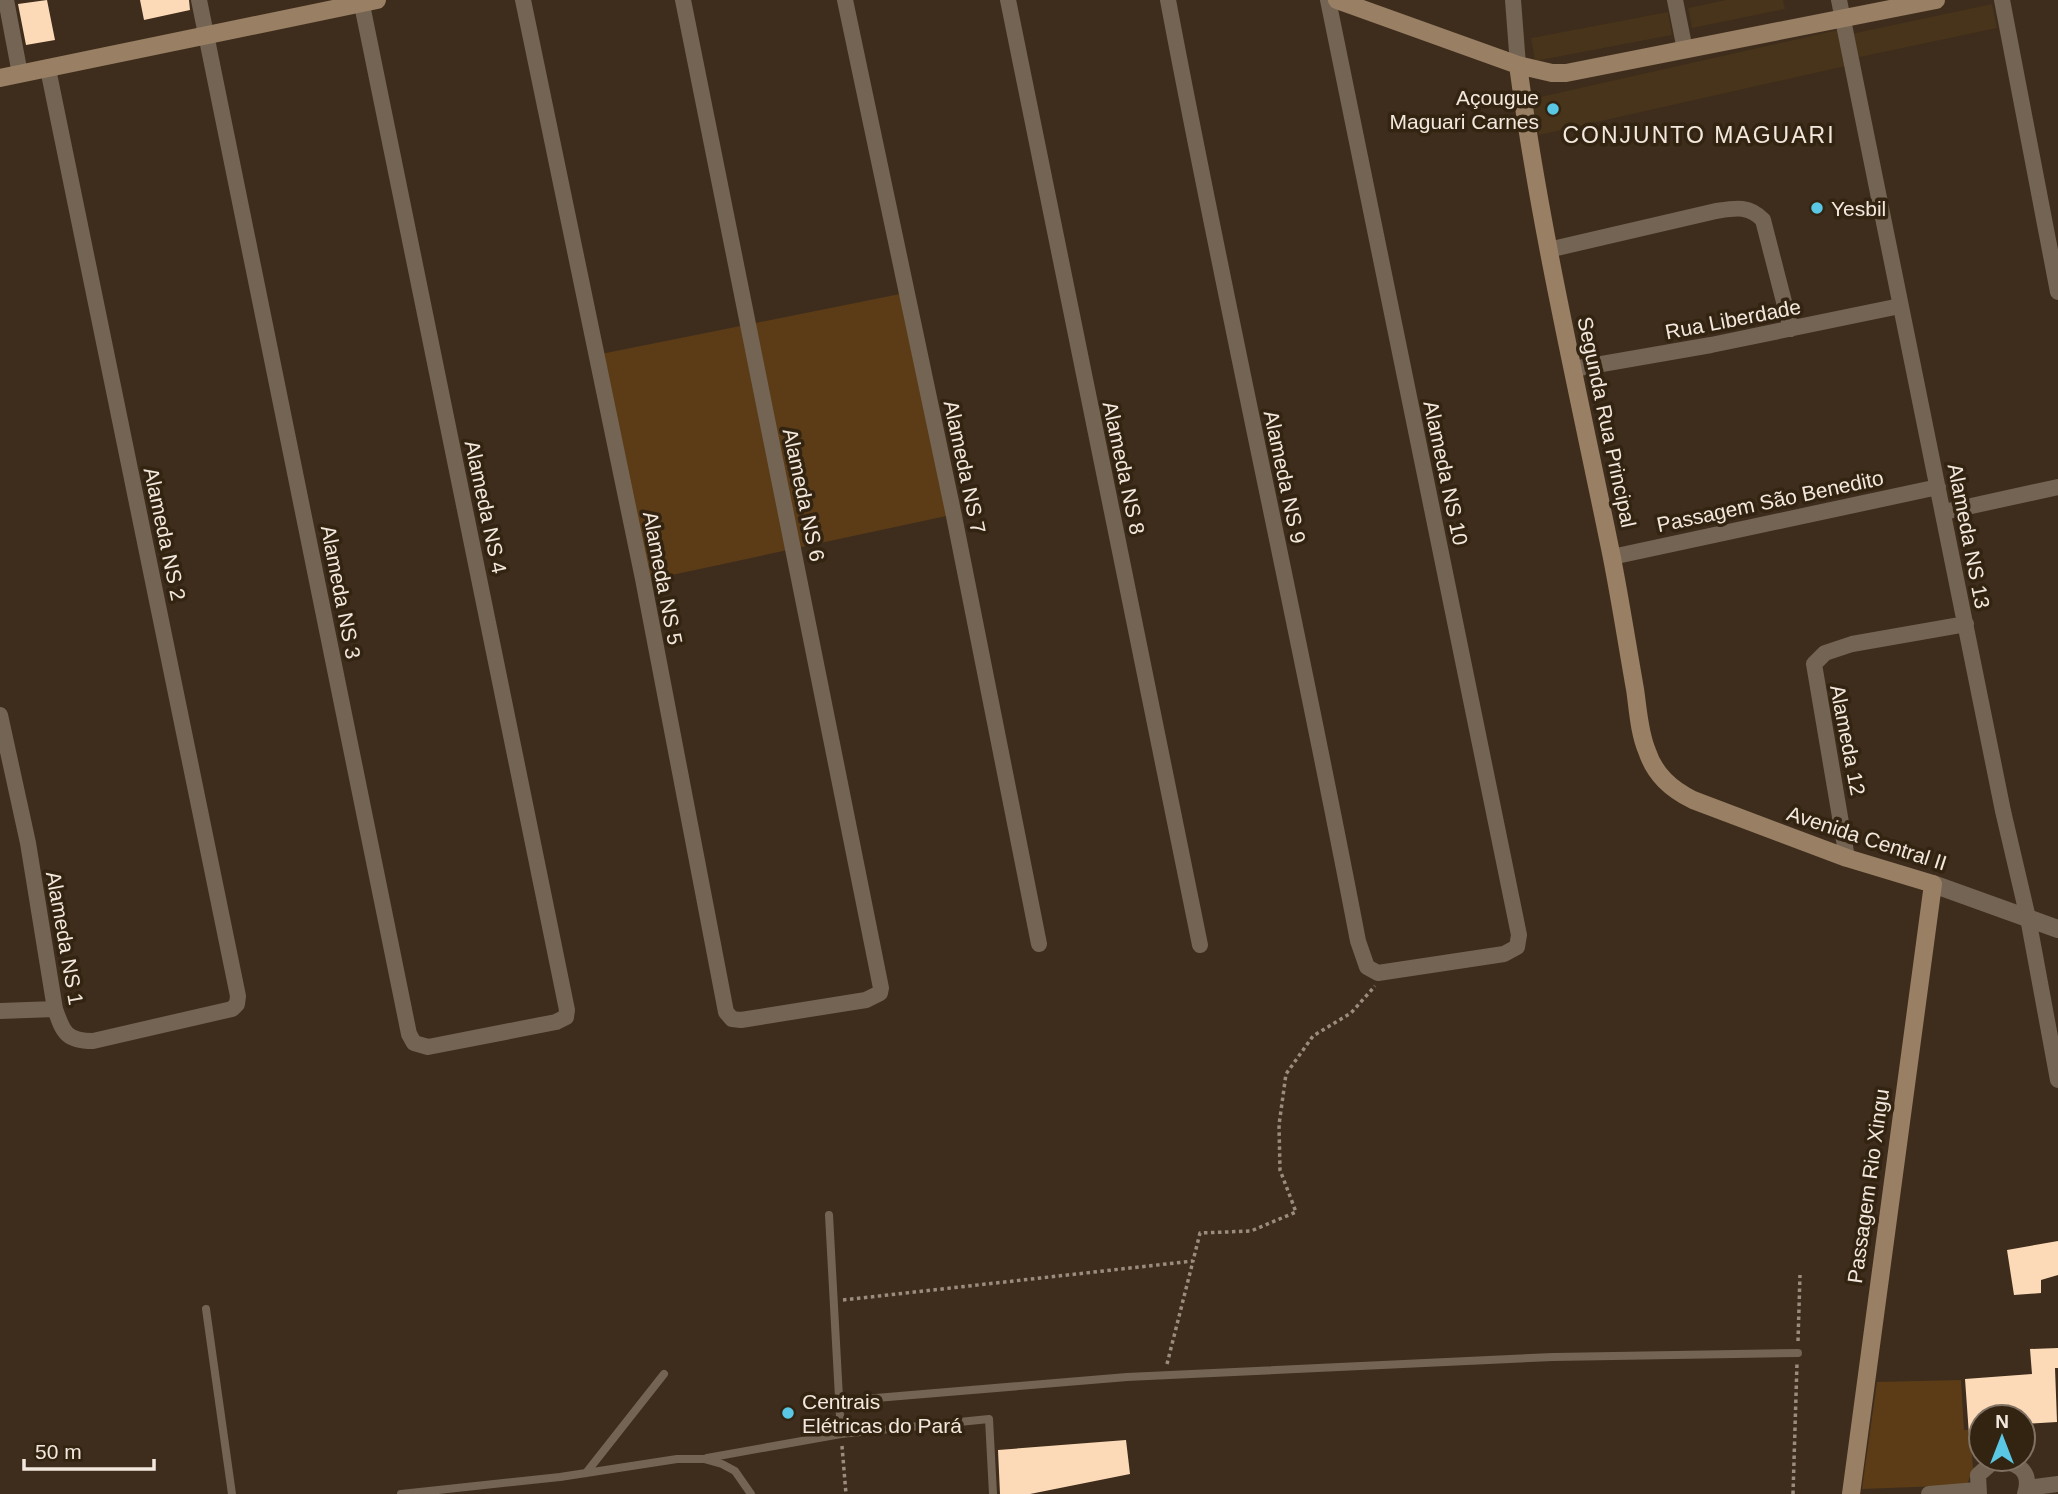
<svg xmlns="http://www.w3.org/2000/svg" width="2058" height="1494" font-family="Helvetica,sans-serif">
  <rect width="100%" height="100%" fill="#3e2d1c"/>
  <path fill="#48331b" d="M 1726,0 L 1783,0 L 1785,9 L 1692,28 L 1688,8 Z
    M 1992,4 L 1997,28 L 1855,58 L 1851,34 Z
    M 1668,12 L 1672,35 L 1535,61 L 1531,38 Z
    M 1838,30 L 1846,66 L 1539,135 L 1531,99 Z"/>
  <path fill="#5b3c17" d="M 905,293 L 951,515 L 639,582 L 591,356 Z
    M 1961,1380 L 1964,1430 L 1970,1430 L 1973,1468 L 1967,1485 L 1862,1489 L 1877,1382 Z"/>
  <path fill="#fcdab8" d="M 47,0 L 55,40 L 26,45 L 18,4 Z
    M 140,0 L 189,0 L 190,10 L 144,20 Z
    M 2058,1241 L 2058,1275 L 2041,1280 L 2041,1293 L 2014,1295 L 2007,1250 Z
    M 2058,1348 L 2058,1368 L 2055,1368 L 2057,1422 L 2023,1424 L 2023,1417 L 1981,1417 L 1981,1449 L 1970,1449 L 1965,1379 L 2032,1374 L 2030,1349 Z
    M 1126,1440 L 1130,1474 L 1030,1494 L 1000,1494 L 998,1450 Z"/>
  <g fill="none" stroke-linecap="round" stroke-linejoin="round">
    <path stroke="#9a8c7e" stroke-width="3.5" stroke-dasharray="3.5 3.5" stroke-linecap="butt" d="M 843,1300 L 1193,1261 L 1200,1233 L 1251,1231 L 1296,1212 L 1280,1170 L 1279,1125 L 1286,1074 L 1313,1036 L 1351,1013 L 1375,986
      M 1798,1341 L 1800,1275
      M 1167,1364 L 1193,1261
      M 842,1446 L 846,1494
      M 1793,1494 L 1797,1363"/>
    <path stroke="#746453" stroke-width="8" d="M 206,1309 L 232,1494
      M 840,1401 L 1127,1377 L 1553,1357 L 1798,1353
      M 850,1433 L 989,1419 L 993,1494
      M 707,1458 L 841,1434 L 829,1215
      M 586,1473 L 664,1374
      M 401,1494 L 560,1477 L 677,1459 L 704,1459 L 722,1464 L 735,1471 L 751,1494"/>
    <path stroke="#746453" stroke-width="16" d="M 6,0 L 20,74
      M 199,0 L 409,1034 L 414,1043 L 428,1047 L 556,1022 L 566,1017 L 567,1010 L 361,0
      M 523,0 L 643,579 L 726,1012 L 732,1019 L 741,1020 L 866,1000 L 880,993 L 881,988 L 683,0
      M 845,0 L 954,516 L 1039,944
      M 1008,0 L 1200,945
      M 1168,0 C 1227,314 1298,626 1358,941 L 1367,967 L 1378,973 L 1504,954 L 1517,947 L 1519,935 L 1328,0
      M 1513,0 L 1518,65
      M 1675,0 L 1685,50
      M 1839,0 L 2003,811 L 2028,918 L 2058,1080
      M 2002,0 L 2058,292
      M 1548,250 L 1716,211 C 1735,208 1749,205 1763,220 L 1791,329
      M 1573,369 L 1711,345 L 1900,306
      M 1944,512 L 2058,487
      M 1612,557 L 1938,487
      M 0,715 L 28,843 L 55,1009 C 63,1032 66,1041 93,1041 L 232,1009 L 237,1004 L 238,996 L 48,69
      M 1847,858 L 1814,664 L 1825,653 L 1852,644 L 1966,624
      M 0,1011 L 55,1009
      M 2027,1488 L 2058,1484
      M 1929,1494 L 1977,1490
      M 1979,1494 L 1978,1475 L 1994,1461 C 2015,1461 2033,1469 2025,1494"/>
    <path stroke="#746453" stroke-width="18" d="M 1933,884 L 2058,929"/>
    <path stroke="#997f64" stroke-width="18" d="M 1337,0 L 1518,65 L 1552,73 L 1566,73 L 1936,0
      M 1518,65 C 1540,229 1578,391 1611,553 C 1620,598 1627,644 1635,689 C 1638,709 1639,732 1647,751 C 1655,775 1671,789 1693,800 L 1847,858 L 1933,884 L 1851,1494
      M 0,78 L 377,0"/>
    <path stroke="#746453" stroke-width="8" d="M 841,1434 L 850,1433"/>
  </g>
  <g fill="#5ac8e5" stroke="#332412" stroke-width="2.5">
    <circle cx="1553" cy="109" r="7"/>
    <circle cx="1817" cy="208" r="7"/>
    <circle cx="788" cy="1413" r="7"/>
  </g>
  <g text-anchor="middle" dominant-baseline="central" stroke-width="7" stroke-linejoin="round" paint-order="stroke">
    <g font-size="21" fill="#f3e8dd" stroke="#332412" text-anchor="start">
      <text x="1539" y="97" text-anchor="end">Açougue<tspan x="1539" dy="24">Maguari Carnes</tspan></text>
      <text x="1831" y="208">Yesbil</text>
      <text x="802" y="1401">Centrais<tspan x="802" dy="24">Elétricas do Pará</tspan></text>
    </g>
    <g font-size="21" fill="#f3e8dd" stroke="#332412">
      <text transform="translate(1733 319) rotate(-11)">Rua Liberdade</text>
      <text transform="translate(1607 422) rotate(78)">Segunda Rua Principal</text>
      <text transform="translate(965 467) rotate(78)">Alameda NS 7</text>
      <text transform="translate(1124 468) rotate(78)">Alameda NS 8</text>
      <text transform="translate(1446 473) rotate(78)">Alameda NS 10</text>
      <text transform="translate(1285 477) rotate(78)">Alameda NS 9</text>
      <text transform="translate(804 495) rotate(78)">Alameda NS 6</text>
      <text transform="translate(1770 501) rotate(-12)">Passagem São Benedito</text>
      <text transform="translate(486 507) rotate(78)">Alameda NS 4</text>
      <text transform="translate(165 534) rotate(78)">Alameda NS 2</text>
      <text transform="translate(1969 536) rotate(79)">Alameda NS 13</text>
      <text transform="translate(663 578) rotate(79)">Alameda NS 5</text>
      <text transform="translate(341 592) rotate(79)">Alameda NS 3</text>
      <text transform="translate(1848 740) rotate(79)">Alameda 12</text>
      <text transform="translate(1867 838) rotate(18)">Avenida Central II</text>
      <text transform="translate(65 938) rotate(80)">Alameda NS 1</text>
      <text transform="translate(1868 1186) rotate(-82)">Passagem Rio Xingu</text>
    </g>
    <g font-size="23" letter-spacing="2" fill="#f3e8dd" stroke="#332412">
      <text x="1699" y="135">CONJUNTO MAGUARI</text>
    </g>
  </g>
  <g transform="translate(2002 1438)"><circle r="33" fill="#332412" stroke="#807263" stroke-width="2"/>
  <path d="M0-5L12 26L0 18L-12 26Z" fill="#5ac8e5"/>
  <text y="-10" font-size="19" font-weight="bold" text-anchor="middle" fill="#f3e8dd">N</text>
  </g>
  <path d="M24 1459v10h130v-10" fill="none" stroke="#f3e8dd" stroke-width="3.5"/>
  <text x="35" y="1459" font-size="21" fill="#f3e8dd" stroke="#332412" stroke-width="5" paint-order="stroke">50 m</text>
</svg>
